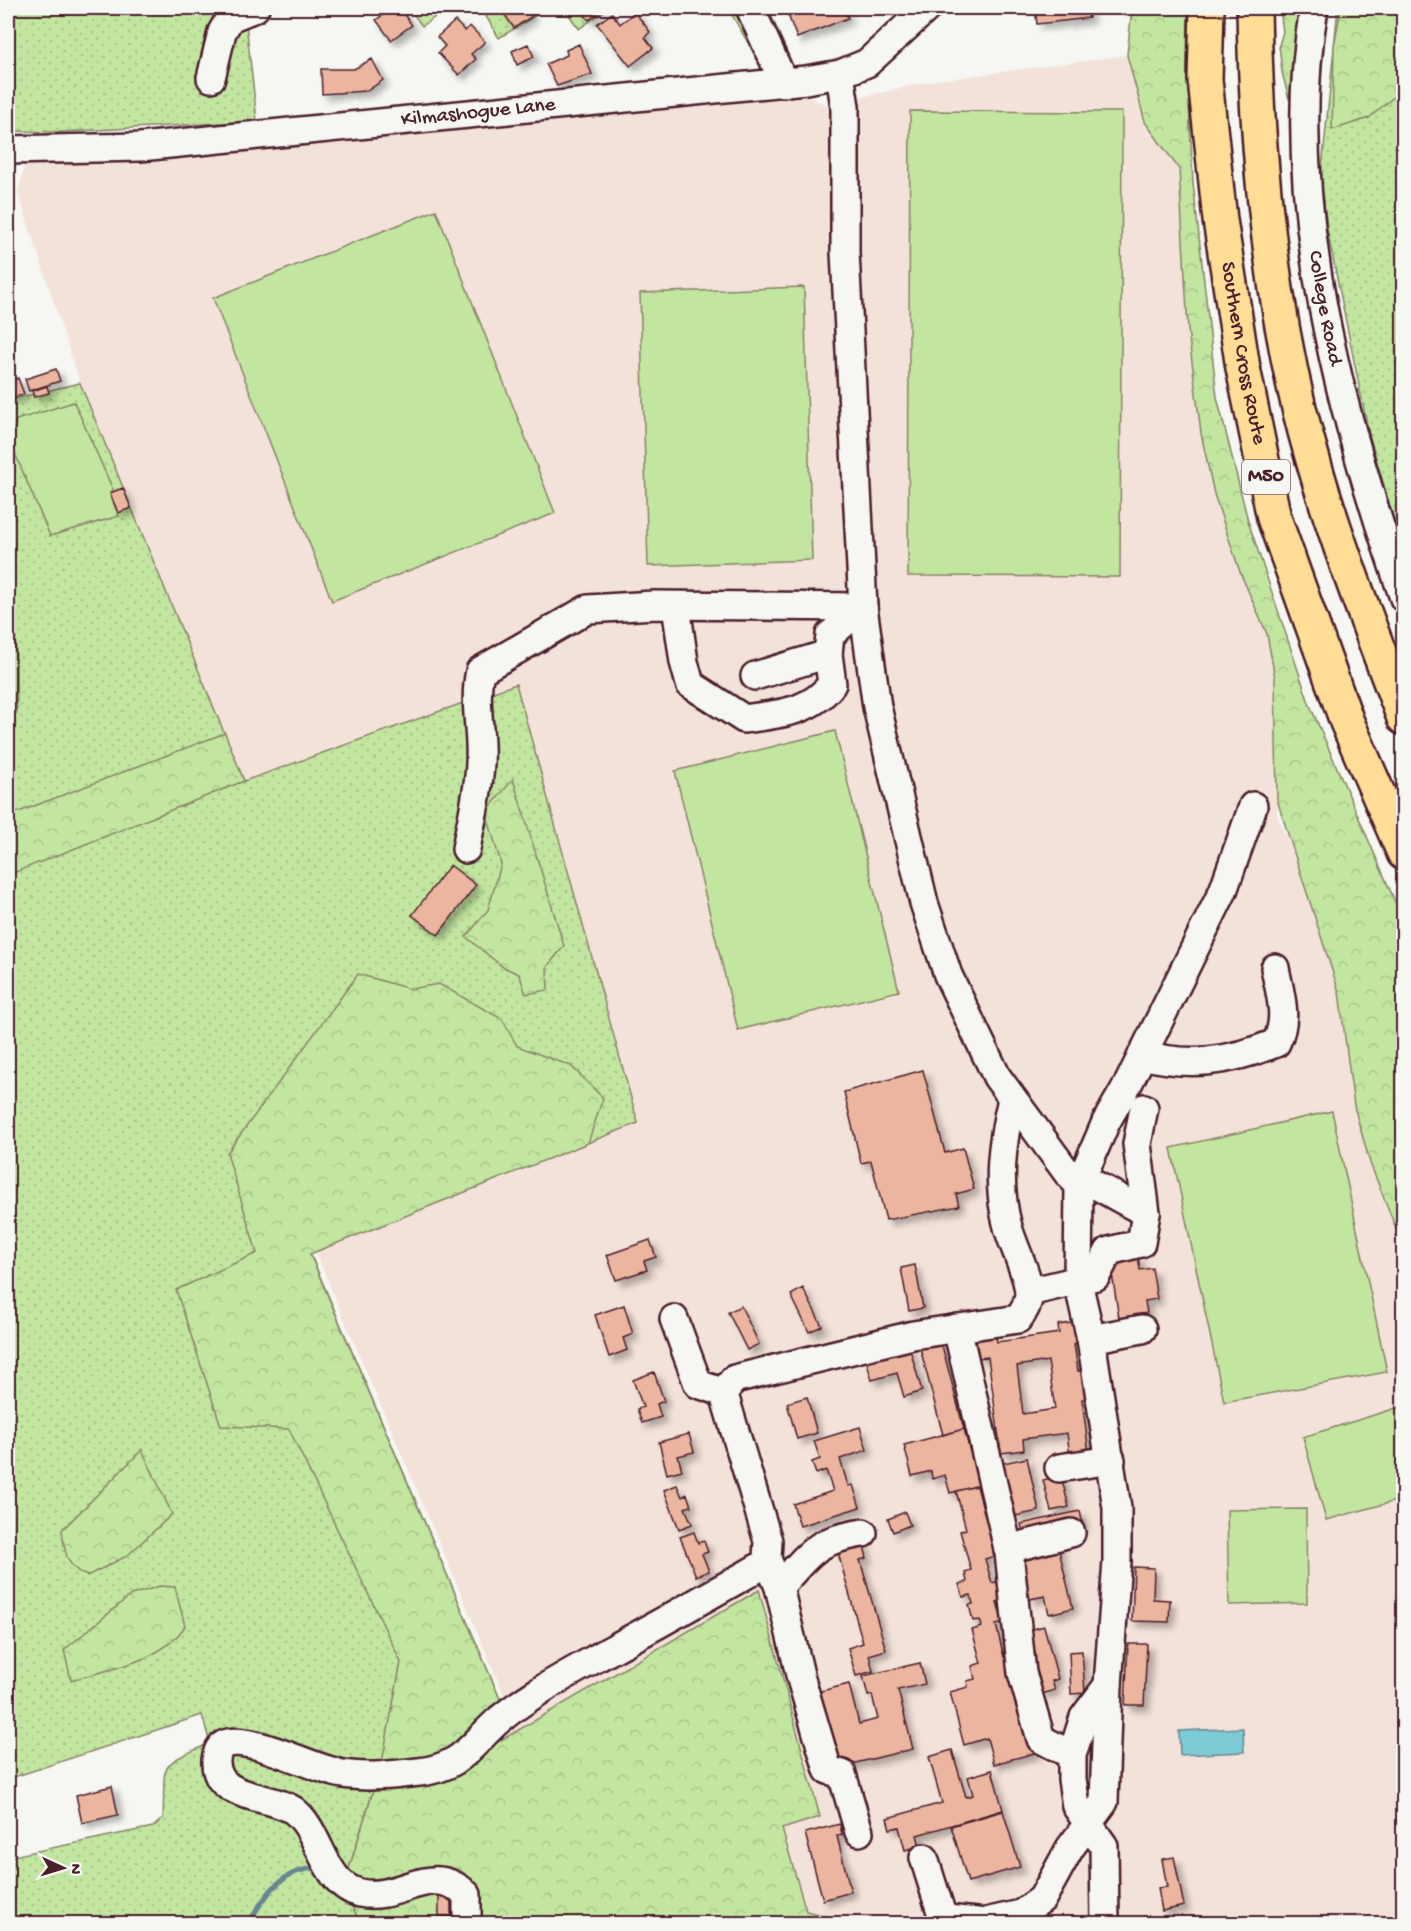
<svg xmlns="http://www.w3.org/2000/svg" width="1411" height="1931" font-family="'Gochi Hand',sans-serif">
  <defs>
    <pattern id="green-dots" width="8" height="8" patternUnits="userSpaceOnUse" patternTransform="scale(1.5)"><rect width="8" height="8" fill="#c2e6a0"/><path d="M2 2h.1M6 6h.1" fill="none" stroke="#a8c58a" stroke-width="1.8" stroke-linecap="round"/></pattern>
    <pattern id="forest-crowns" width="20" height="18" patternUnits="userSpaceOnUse" patternTransform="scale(1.5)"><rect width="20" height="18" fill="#c2e6a0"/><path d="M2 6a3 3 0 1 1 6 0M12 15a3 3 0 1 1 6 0" fill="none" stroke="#a8c58a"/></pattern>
    <filter id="shadow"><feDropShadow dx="5.5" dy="5.5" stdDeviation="3" flood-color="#0004"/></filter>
  </defs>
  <rect width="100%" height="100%" fill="#f6f6f2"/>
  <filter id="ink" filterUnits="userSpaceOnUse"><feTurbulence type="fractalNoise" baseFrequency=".0167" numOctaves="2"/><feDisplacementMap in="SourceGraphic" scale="12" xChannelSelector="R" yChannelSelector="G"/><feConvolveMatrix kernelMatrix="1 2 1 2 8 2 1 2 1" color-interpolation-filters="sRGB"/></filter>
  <g filter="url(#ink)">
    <path fill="#f3e2d9" d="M 1127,55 L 1145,122 L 1179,169 L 1188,330 L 1201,433 L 1214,494 L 1240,572 L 1267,634 L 1275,678 L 1277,815 L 1352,986 L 1403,1140 L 1403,1923 L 360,1923 L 347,1875 L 382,1762 L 511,1711 L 315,1251 L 637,1123 L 515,684 L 244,781 L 80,383 L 18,192 L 26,161 L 264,149 L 595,109 L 794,92 L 828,105 L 927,82 Z"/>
    <path fill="url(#green-dots)" stroke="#868266" stroke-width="1.5" d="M 8,8 L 266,8 L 245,14 L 257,121 L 61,132 L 8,131 Z
      M 481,8 L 548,8 L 499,38 Z
      M 564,8 L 608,8 L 579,29 Z
      M 728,8 L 768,8 L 797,75 L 768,78 Z
      M 1338,8 L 1403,8 L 1403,551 L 1369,434 L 1327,229 L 1321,178 Z
      M 80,383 L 244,781 L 516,684 L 638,1123 L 310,1253 L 506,1713 L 382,1762 L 347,1875 L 353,1908 L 360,1923 L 8,1923 L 8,1857 L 153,1827 L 163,1818 C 166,1761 154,1768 210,1743 L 202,1715 L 8,1779 L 8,400 Z"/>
    <path fill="url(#forest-crowns)" stroke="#868266" stroke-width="1.5" d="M 1132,8 L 1188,8 L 1187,64 L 1193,183 L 1217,397 L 1248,521 L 1309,703 L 1403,920 L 1403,1246 L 1370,1163 L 1354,1106 L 1339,992 L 1277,800 L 1275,678 L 1267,634 L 1240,572 L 1214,494 L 1201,433 L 1188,330 L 1179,169 L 1145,122 L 1127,55 Z
      M 1280,8 L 1300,8 L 1289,99 L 1282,72 L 1279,45 L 1283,32 Z
      M 1341,8 L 1403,8 L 1403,89 L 1369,118 L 1332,130 L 1334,46 Z
      M 225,733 L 244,781 L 8,875 L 8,816 Z
      M 513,779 L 564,946 L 547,967 L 548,990 L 526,994 L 519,974 L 503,967 L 466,937 L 488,910 L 501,864 L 486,812 Z
      M 358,974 L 410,989 L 439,984 L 502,1019 L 517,1046 L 571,1066 L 603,1098 L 588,1143 L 310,1254 L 506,1713 L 453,1768 L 759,1590 L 820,1817 L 782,1829 L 806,1911 L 852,1923 L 360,1923 L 353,1908 L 347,1875 L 382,1762 L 401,1662 L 289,1429 L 221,1426 L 176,1290 L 257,1253 L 227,1153 Z
      M 142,1450 L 172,1514 L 127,1556 L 87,1576 C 66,1568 64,1550 62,1530 Z
      M 160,1586 L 175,1587 L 185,1626 C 162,1662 110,1669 71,1680 L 64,1650 L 131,1595 Z"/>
    <path fill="#c2e6a0" stroke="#868266" stroke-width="1.5" d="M 409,8 L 448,8 L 422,26 Z
      M 910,111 L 1122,112 L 1120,577 L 908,576 Z
      M 436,210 L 555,513 L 332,601 L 213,298 Z
      M 804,287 L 812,560 L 648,566 L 640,293 Z
      M 74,402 L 114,492 L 110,494 L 119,516 L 50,536 L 11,444 L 16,420 Z
      M 8,624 L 15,624 L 17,713 L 8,713 Z
      M 835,731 L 899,991 L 738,1030 L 675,771 Z
      M 1332,1111 L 1387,1372 L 1224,1402 L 1171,1148 Z
      M 1403,1406 L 1403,1499 L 1326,1520 L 1303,1437 Z
      M 1306,1509 L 1307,1603 L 1229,1605 L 1227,1510 Z"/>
    <path fill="#7bcbd6" stroke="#678692" stroke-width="1.5" d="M 1243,1728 L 1244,1752 L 1180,1755 L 1179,1731 Z"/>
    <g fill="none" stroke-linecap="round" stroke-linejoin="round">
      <path stroke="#678692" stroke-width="5" d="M 248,1924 C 267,1893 282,1868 320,1868"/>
    </g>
    <path fill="#ebb59f" stroke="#4a1f2b" stroke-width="1.5" fill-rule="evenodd" filter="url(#shadow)" d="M 393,8 L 399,8 L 412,25 L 391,40 L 376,20 Z
      M 500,8 L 526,8 L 532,16 L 514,28 Z
      M 579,8 L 604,8 L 589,20 Z
      M 808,8 L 844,8 L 848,18 L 797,38 L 788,15 Z
      M 1035,8 L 1087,8 L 1089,18 L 1037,24 Z
      M 635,12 L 650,32 L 645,37 L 653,48 L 630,66 L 597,24 L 612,13 L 620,24 Z
      M 455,21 L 465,31 L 470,26 L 485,42 L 471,54 L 476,59 L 459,75 L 438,53 L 445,46 L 437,37 Z
      M 528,44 L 534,57 L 517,65 L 512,51 Z
      M 579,44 L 592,74 L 557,86 L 546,64 L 567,55 L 566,50 Z
      M 372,59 L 383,80 L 367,91 L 322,94 L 321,69 L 354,69 Z
      M 56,369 L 60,381 L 29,391 L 25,379 Z
      M 18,378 L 24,394 L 8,399 L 8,382 Z
      M 47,386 L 49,393 L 34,397 L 32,391 Z
      M 123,488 L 131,508 L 118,513 L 110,493 Z
      M 450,865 L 476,885 L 438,935 L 412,915 Z
      M 923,1070 L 945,1153 L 963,1148 L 974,1189 L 956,1194 L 959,1206 L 886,1220 L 871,1161 L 861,1163 L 844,1092 Z
      M 650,1240 L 656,1257 L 644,1261 L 647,1270 L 616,1280 L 607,1255 Z
      M 1138,1256 L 1140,1270 L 1152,1268 L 1157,1299 L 1145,1301 L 1147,1313 L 1119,1318 L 1110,1261 Z
      M 915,1265 L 923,1308 L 909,1311 L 901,1268 Z
      M 803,1288 L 822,1326 L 809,1332 L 791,1295 Z
      M 624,1305 L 633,1334 L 623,1338 L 627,1350 L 609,1357 L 595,1315 Z
      M 741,1306 L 759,1344 L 747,1350 L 728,1312 Z
      M 1078,1322 L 1081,1342 L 1074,1344 L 1078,1371 L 1083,1370 L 1086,1399 L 1082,1399 L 1089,1454 L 1070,1457 L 1067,1433 L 1023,1439 L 1024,1450 L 1001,1453 L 988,1357 L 979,1358 L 976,1340 L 996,1337 L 997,1342 L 1059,1333 L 1058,1325 ZM 1048,1361 L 1055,1409 L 1023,1414 L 1017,1366 Z
      M 940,1338 L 964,1429 L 943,1435 L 919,1344 Z
      M 909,1346 L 922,1391 L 904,1397 L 897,1373 L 872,1380 L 866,1359 Z
      M 654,1372 L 664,1401 L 657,1404 L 661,1417 L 642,1423 L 637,1409 L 643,1407 L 633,1380 Z
      M 807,1397 L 817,1433 L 797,1439 L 787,1403 Z
      M 860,1427 L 867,1450 L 840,1459 L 848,1486 L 853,1485 L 860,1507 L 800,1526 L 793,1504 L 833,1491 L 826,1470 L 816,1474 L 812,1462 L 820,1459 L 814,1441 Z
      M 964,1429 L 979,1485 L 950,1493 L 945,1475 L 932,1479 L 931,1471 L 912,1476 L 904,1445 Z
      M 689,1434 L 694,1452 L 678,1456 L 682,1470 L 667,1474 L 659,1442 Z
      M 1027,1458 L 1039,1511 L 1015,1516 L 1003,1463 Z
      M 1061,1476 L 1069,1507 L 1051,1511 L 1043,1480 Z
      M 677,1485 L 682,1497 L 687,1494 L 691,1506 L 685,1508 L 692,1524 L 679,1529 L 664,1490 Z
      M 977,1486 L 987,1523 L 997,1521 L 1001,1535 L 990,1538 L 995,1556 L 985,1559 L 992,1583 L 1003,1580 L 1008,1599 L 997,1602 L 1003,1623 L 996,1625 L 1004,1657 L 1008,1656 L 1035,1753 L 994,1764 L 987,1738 L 964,1745 L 950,1692 L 968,1687 L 967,1681 L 975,1679 L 972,1666 L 981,1663 L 972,1630 L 982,1627 L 980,1620 L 973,1621 L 969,1605 L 973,1604 L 971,1595 L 963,1597 L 959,1584 L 967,1582 L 965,1572 L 971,1570 L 960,1531 L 966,1529 L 956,1491 Z
      M 1080,1511 L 1083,1525 L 1024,1538 L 1021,1524 Z
      M 905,1512 L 910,1525 L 893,1532 L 888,1519 Z
      M 694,1532 L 698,1543 L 704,1541 L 708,1552 L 702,1554 L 709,1571 L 696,1576 L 680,1537 Z
      M 863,1542 L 867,1558 L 860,1560 L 886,1650 L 869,1655 L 873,1671 L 856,1676 L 848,1648 L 863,1643 L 837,1549 Z
      M 1057,1542 L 1073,1608 L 1049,1614 L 1045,1596 L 1030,1599 L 1019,1551 Z
      M 1134,1567 L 1154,1568 L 1153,1599 L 1170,1600 L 1169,1622 L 1132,1621 Z
      M 1044,1626 L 1058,1679 L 1052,1681 L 1055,1690 L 1042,1694 L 1026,1631 Z
      M 1128,1644 L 1147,1644 L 1144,1705 L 1125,1705 Z
      M 1082,1651 L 1085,1693 L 1071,1694 L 1069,1652 Z
      M 920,1663 L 925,1684 L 898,1690 L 913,1749 L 835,1768 L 817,1692 L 849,1684 L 859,1724 L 878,1719 L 872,1695 L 868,1696 L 863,1676 Z
      M 952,1750 L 966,1797 L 973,1795 L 968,1777 L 992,1770 L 1003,1810 L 917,1835 L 920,1846 L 905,1850 L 899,1827 L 890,1829 L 887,1818 L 942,1803 L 929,1757 Z
      M 112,1786 L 118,1815 L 82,1823 L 76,1795 Z
      M 1003,1811 L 1020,1867 L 968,1882 L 951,1826 Z
      M 840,1824 L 842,1835 L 837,1836 L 851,1892 L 823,1900 L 805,1833 Z
      M 1174,1857 L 1184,1906 L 1162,1911 L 1158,1888 L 1167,1887 L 1162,1859 Z
      M 439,1891 L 451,1891 L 451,1916 L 439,1916 Z"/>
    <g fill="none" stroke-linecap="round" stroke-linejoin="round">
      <g stroke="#4a1f2b" stroke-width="32">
        <g id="minor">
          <path d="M 750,8 L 784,83"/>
          <path id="s1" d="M 1314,8 C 1281,199 1341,417 1404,598"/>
          <path d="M 840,74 L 845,107 L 845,252 L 863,607 L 877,707 L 924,903 L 948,975 L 997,1077 L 1069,1175 L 1079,1185"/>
          <path d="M 211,78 L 222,32 L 230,18 L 255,8"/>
          <path id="s2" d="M 8,150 L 140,147 L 806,80 L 840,74 L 867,63 L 927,8"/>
          <path d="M 676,606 L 684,662 L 690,684 L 744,719 C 778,714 810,713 832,684 L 828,654 L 830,635 L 863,607"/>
          <path d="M 755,676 L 828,654"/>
          <path d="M 466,849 C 471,820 479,792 480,763 C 482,731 473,702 480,671 L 588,609 L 654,605 L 863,607"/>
          <path d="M 1142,1055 C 1192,1067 1228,1062 1276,1043 C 1289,1018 1280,994 1275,968"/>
          <path d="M 1092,1183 L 1146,1213"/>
          <path d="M 1029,1292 L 1096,1276 L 1109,1251 L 1141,1243 L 1146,1213 L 1137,1144 L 1144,1108"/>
          <path d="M 674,1319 L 698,1384 L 725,1393"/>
          <path d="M 957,1328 L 1009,1553 L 1022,1673 L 1041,1739 L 1072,1755"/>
          <path d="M 1091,1339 L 1142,1329"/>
          <path d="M 1059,1468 L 1111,1460"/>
          <path d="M 1008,1549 L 1071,1533"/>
          <path d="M 767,1559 L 779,1587 L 801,1679 L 828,1770 L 842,1774 L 859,1832"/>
          <path d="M 779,1587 C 811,1553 813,1541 863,1533"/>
          <path d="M 924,1858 L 942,1915 L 947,1919 L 977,1922"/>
          <path d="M 467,1915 L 467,1895 C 431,1860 400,1902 360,1893 C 322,1884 321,1830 293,1810 C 269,1794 214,1800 216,1760 C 217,1752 219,1745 228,1743 C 256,1737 313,1769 343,1774 C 367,1778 394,1775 419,1772 C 463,1767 470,1745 500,1719 C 533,1692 572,1672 609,1651 C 661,1623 712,1594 763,1565 L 767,1559 L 768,1541 L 725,1398 L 726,1389 L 734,1379 L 913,1335 L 1018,1319 C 1025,1311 1028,1304 1029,1294 C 1029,1276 1013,1246 1008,1227 C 996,1184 1002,1141 1012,1099"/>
          <path d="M 977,1924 L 1021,1914 L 1042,1899 L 1070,1848 L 1104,1802 L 1108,1685 L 1117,1561 L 1117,1508 L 1091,1339 L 1078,1282 L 1079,1185 L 1106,1122 L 1129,1082 L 1223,891 L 1253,806"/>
          <path d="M 1105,1924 L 1104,1846 L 1076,1806 L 1072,1779 L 1072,1755 L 1084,1717 L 1108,1685"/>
        </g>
      </g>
      <g stroke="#4a1f2b" stroke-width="38">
        <g id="highway">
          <path id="s3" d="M 1207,8 L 1205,80 L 1220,220 L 1243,368 L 1274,518 L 1347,722 L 1404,853"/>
          <path d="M 1254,8 C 1256,142 1268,278 1299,408 C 1325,514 1366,617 1404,718"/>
        </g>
      </g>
      <use href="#minor" stroke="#f6f6f2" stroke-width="27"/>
      <use href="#highway" stroke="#fedd96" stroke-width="33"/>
    </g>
  </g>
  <g text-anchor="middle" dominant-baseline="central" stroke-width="4.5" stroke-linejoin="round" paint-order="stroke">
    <rect fill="#f6f6f2" stroke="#7e6067" stroke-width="1.5" x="1242" y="460" width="48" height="34" rx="4.5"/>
    <g font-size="20" font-weight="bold" fill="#4a1f2b">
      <text x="1266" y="477">M50</text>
    </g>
    <g font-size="21" fill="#4a1f2b" stroke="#f6f6f2">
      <text stroke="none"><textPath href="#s2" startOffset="472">Kilmashogue Lane</textPath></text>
      <text stroke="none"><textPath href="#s1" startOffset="302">College Road</textPath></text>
      <text stroke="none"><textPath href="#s3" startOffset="348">Southern Cross Route</textPath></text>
    </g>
  </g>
  <rect width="1411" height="1931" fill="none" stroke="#f6f6f2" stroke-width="30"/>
  <rect x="15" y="15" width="1381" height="1901" fill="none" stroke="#4a1f2b" stroke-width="2" filter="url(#ink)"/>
  <g transform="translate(63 1868) rotate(94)" stroke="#f6f6f2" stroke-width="4.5" paint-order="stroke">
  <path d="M0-4.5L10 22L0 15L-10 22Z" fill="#4a1f2b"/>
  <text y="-9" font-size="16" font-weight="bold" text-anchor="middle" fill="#4a1f2b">N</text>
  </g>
</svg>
